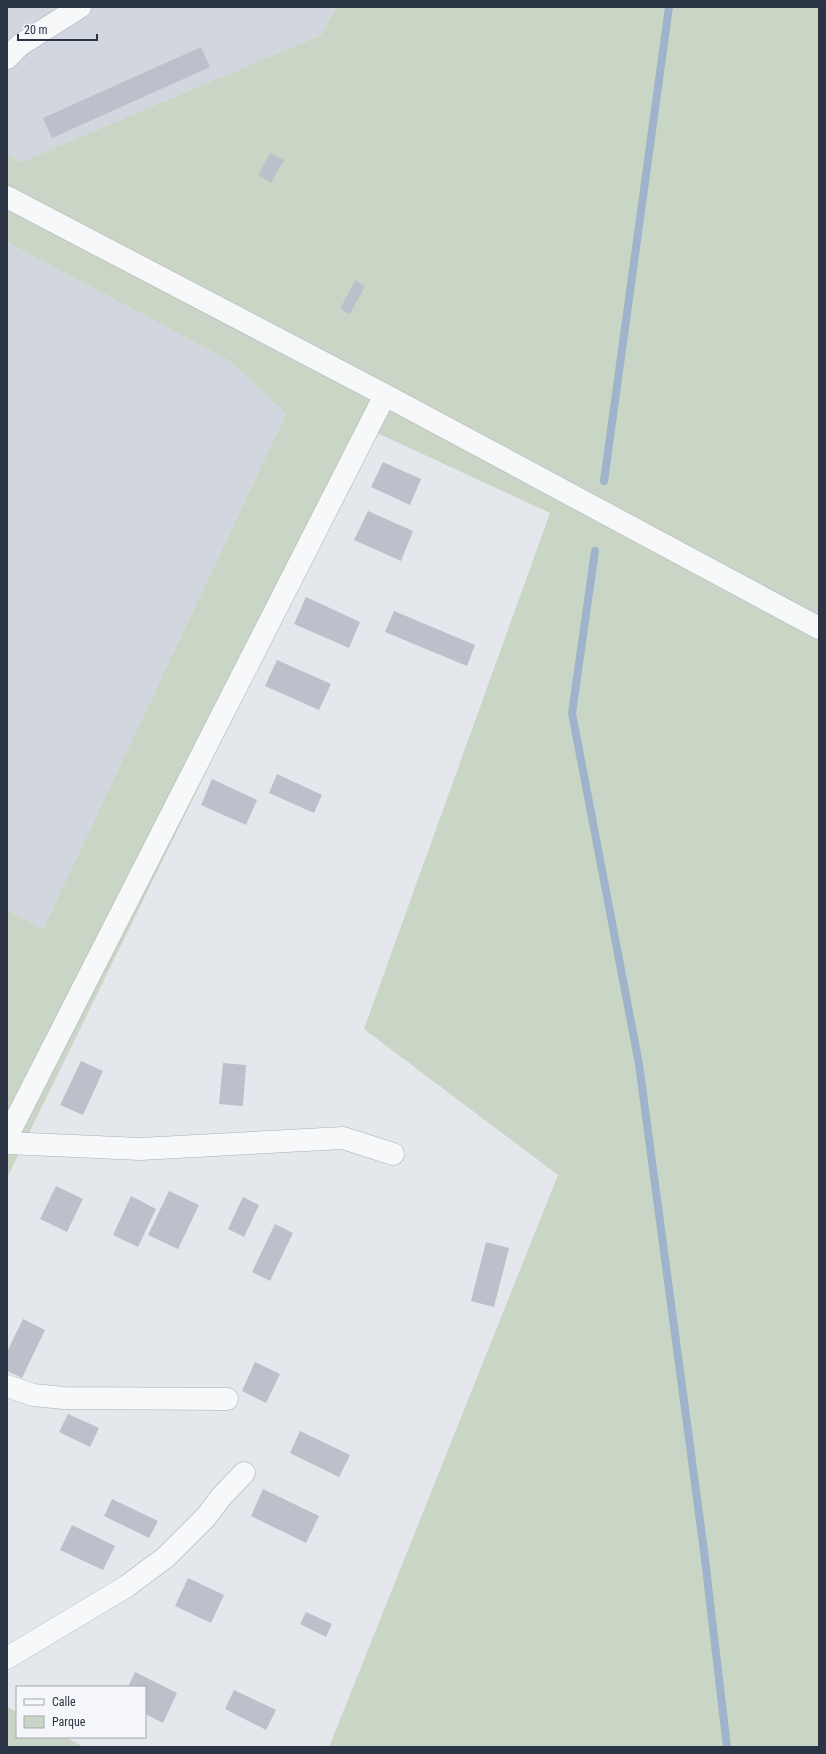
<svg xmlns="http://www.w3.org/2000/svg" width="826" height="1754" font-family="'Roboto Condensed',sans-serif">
  <rect width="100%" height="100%" fill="#e4e7ec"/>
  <path fill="#d2d6de" d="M 7,7 L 337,7 L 321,35 L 21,162 L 7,154 Z
    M 7,242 L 230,361 L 286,414 L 43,929 L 7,911 Z"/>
  <path fill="#c9d6c5" d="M 337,7 L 819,7 L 819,1747 L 329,1747 L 558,1175 L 364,1029 L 550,513 L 373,431 L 7,1178 L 7,911 L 43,929 L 286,414 L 230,361 L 7,242 L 7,154 L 21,162 L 321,35 Z
    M 7,1707 L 17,1712 L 17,1737 L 65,1737 L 84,1747 L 7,1747 Z"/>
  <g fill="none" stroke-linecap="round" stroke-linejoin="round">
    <path stroke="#9fb4cc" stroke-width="8" d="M 604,481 L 669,7
      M 595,551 L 572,713 L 639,1064 L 704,1551 L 727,1747"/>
  </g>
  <path fill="#bbc0ca" d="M 201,47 L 210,67 L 52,138 L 43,118 Z
    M 270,153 L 284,160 L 271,183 L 258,175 Z
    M 355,280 L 365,286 L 350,314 L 340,309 Z
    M 383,462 L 421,479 L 410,505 L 371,487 Z
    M 368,511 L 413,531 L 401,561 L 354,540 Z
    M 306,597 L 360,622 L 349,648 L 294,624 Z
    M 394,611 L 475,645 L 467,666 L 385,632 Z
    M 277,660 L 331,684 L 319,710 L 265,686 Z
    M 277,774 L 322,795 L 314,813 L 269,793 Z
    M 212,779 L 257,800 L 246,825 L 201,805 Z
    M 81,1061 L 103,1071 L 83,1115 L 60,1105 Z
    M 223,1063 L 246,1065 L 243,1106 L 219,1104 Z
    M 56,1186 L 83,1199 L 67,1232 L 40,1219 Z
    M 169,1191 L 199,1205 L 178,1249 L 148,1235 Z
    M 131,1196 L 156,1209 L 138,1247 L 113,1235 Z
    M 243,1197 L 259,1205 L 244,1237 L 228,1229 Z
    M 275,1224 L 293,1233 L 270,1281 L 252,1272 Z
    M 486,1242 L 509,1248 L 494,1307 L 471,1301 Z
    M 23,1319 L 45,1330 L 22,1378 L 7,1371 L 7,1352 Z
    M 255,1362 L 280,1374 L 266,1403 L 242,1391 Z
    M 68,1414 L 99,1428 L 90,1447 L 59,1432 Z
    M 300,1431 L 350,1455 L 339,1477 L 290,1453 Z
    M 263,1489 L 319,1516 L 306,1543 L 251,1516 Z
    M 112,1499 L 158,1521 L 149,1538 L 104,1516 Z
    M 72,1525 L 115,1546 L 103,1570 L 60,1550 Z
    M 188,1578 L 224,1595 L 211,1623 L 175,1606 Z
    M 306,1612 L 332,1624 L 326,1637 L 300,1624 Z
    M 135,1672 L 177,1693 L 163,1723 L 145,1714 L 145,1687 L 128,1687 Z
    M 234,1690 L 276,1710 L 266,1730 L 225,1709 Z"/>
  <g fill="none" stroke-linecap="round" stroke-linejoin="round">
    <g stroke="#a9aeb7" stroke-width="23">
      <path id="minor" d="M 7,58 L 20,45 L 80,7
        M 7,197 L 385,395 L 819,628
        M 7,1137 L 385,395
        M 7,1143 L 140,1149 L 343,1138 L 393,1154
        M 7,1386 L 33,1395 L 64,1398 L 227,1399
        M 7,1658 L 127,1586 L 166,1557 L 206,1517 L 221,1497 L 244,1473"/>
    </g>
    <use href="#minor" stroke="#f7f8fa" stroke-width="22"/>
  </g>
  <rect width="826" height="1754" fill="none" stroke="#2b3445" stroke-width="16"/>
  <rect x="16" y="1686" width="130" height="52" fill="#f4f6f9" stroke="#a4a8b1"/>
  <rect x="24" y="1699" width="20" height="6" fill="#f7f8fa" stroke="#a4a8b1"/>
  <text x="52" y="1706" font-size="12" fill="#2b3445">Calle</text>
  <rect x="24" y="1716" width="20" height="12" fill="#c9d6c5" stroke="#a4a8b1"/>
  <text x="52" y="1726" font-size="12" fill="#2b3445">Parque</text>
  <path d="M18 34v6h79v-6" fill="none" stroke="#2b3445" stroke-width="2"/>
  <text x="24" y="34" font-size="12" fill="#2b3445" stroke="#f4f6f9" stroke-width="3" paint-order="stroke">20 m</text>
</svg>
